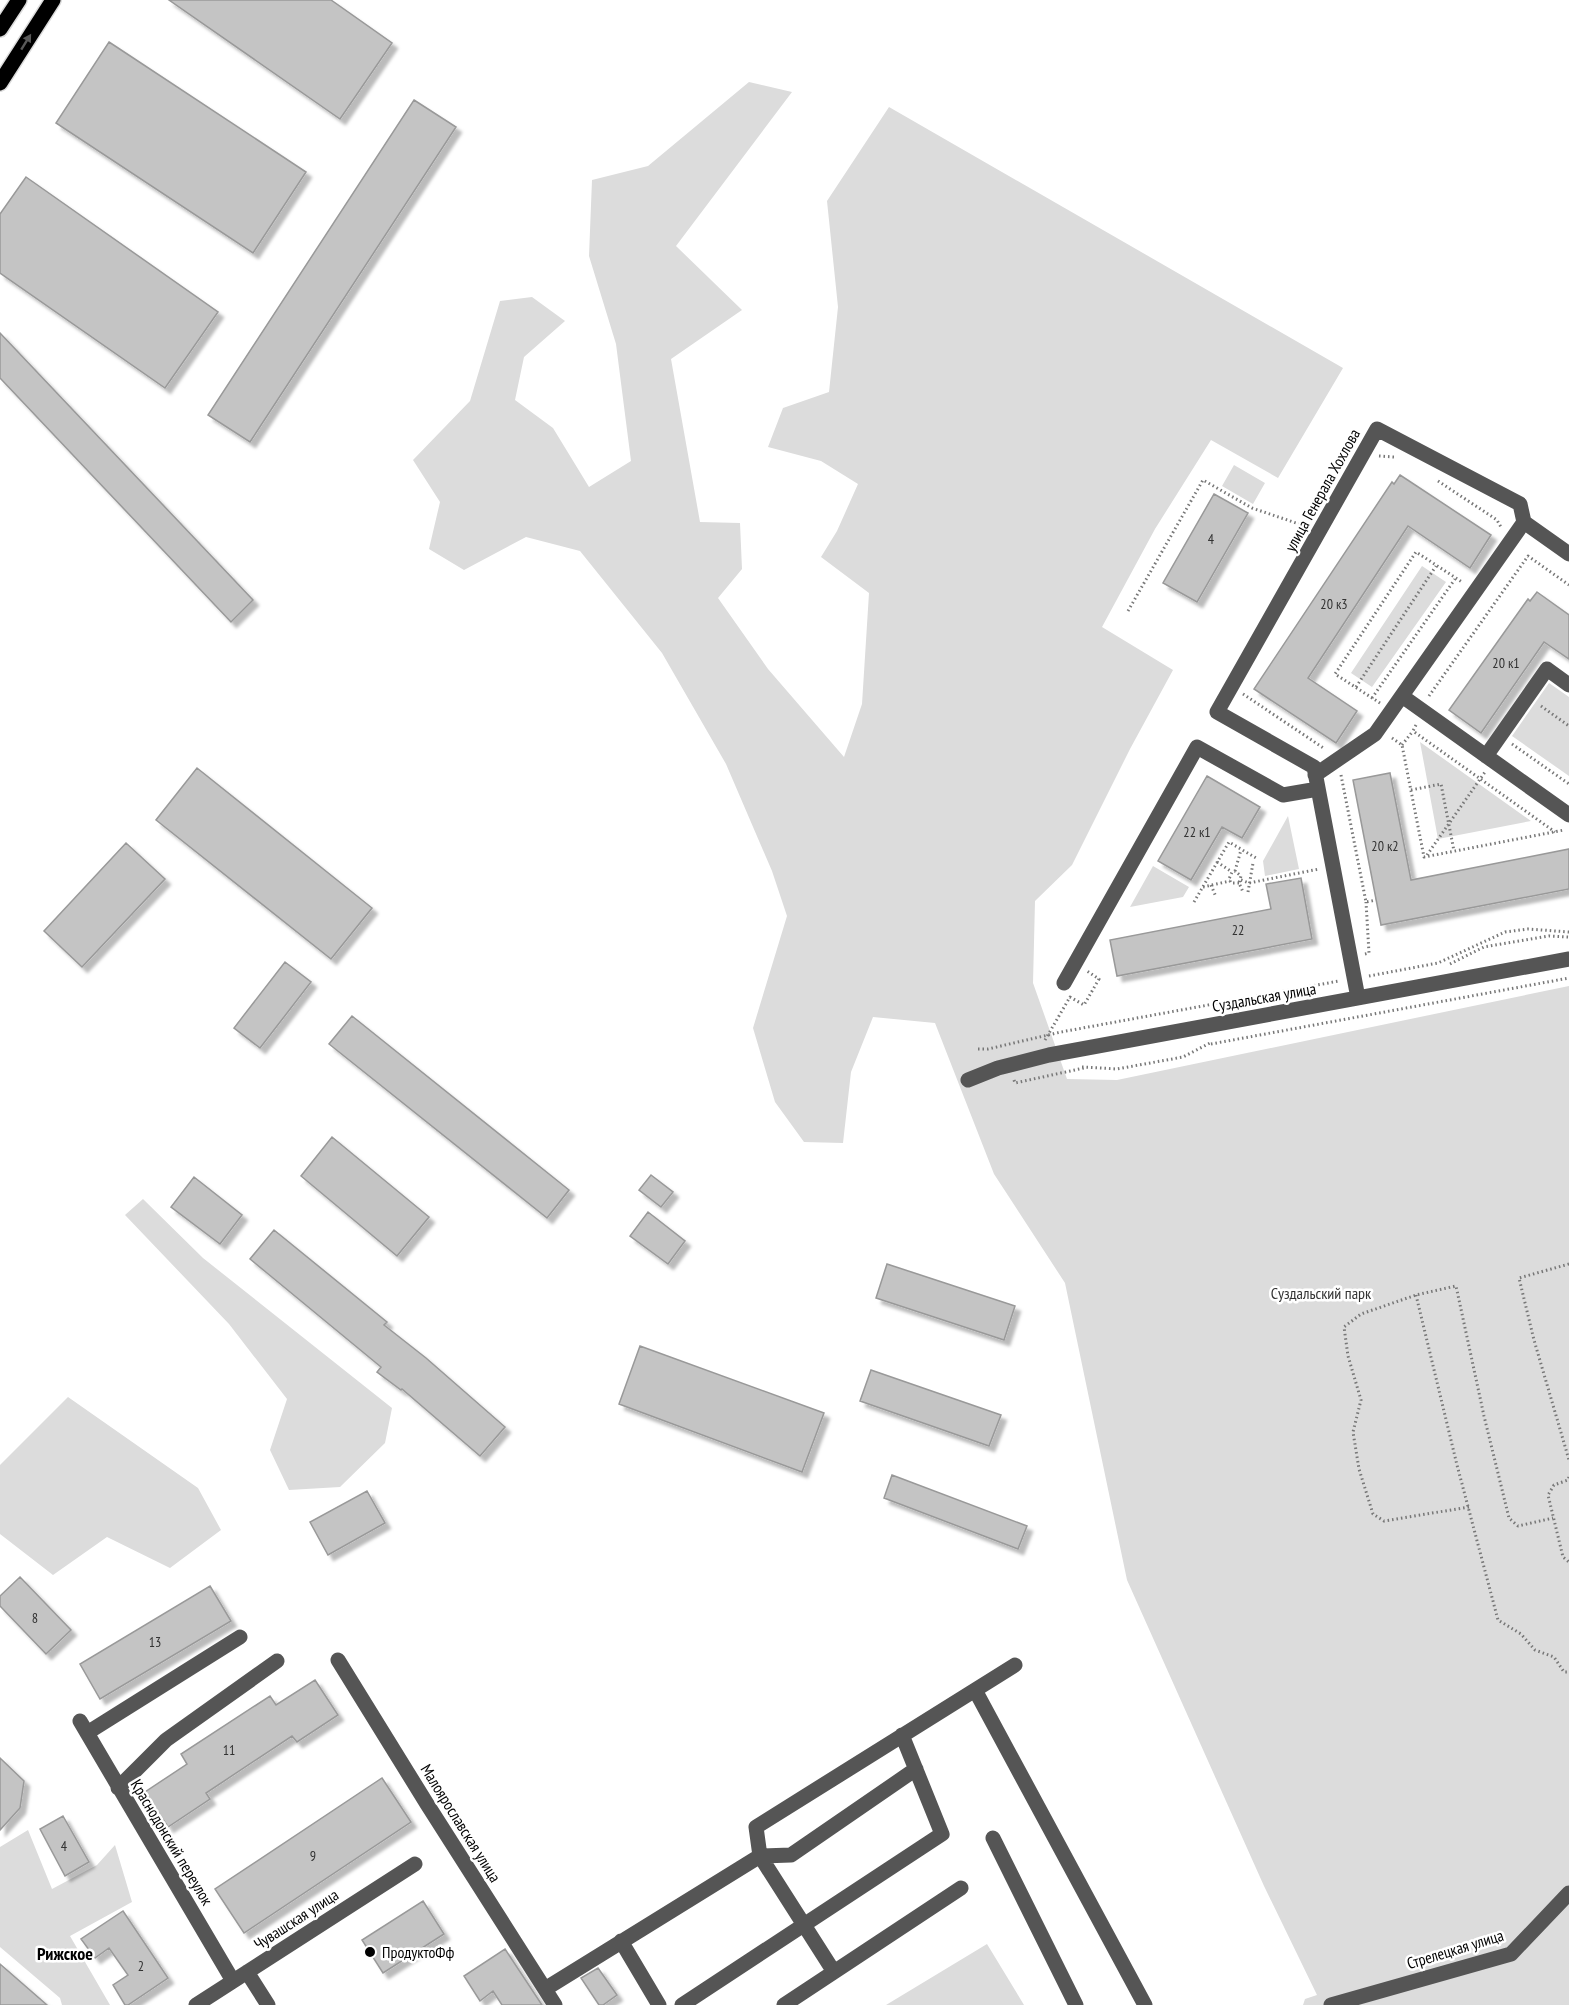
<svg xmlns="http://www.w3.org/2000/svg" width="1569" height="2005" font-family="'PT Sans Narrow',sans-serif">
  <defs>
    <filter id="shadow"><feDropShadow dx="5.5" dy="5.5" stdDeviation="1.5" flood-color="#0004"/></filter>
  </defs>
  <rect width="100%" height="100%" fill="#fff"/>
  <path fill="#dcdcdc" d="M 749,82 L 792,92 L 676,246 L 742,310 L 671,359 L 700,522 L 740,523 L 742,569 L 718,598 L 768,669 L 844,757 L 862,704 L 869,593 L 821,557 L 837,531 L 858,484 L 821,461 L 768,447 L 783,408 L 829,392 L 838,307 L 827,201 L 889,107 L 1343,368 L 1278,478 L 1211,440 L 1155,529 L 1102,627 L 1173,670 L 1130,749 L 1072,865 L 1035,901 L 1033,983 L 1067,1079 L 1117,1080 L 1569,986 L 1569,2005 L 1303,2005 L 1305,1999 L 1317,1995 L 1264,1886 L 1127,1580 L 1065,1283 L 994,1174 L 935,1023 L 873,1017 L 851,1072 L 843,1143 L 804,1142 L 775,1102 L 753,1028 L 787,916 L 772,871 L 726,764 L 662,653 L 580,551 L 526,537 L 464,570 L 429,549 L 440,502 L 413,460 L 470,401 L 500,301 L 532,297 L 565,321 L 524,357 L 515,400 L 553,428 L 589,487 L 631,461 L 616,344 L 589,256 L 592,180 L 648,166 Z
    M 1234,465 L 1265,483 L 1253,504 L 1222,486 Z
    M 1422,566 L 1446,582 L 1372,687 L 1351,673 Z
    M 1549,683 L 1569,697 L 1569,776 L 1512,736 Z
    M 1420,742 L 1531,821 L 1438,839 Z
    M 1288,816 L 1299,869 L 1265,876 L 1263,861 Z
    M 1153,866 L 1189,887 L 1183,897 L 1130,907 Z
    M 143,1199 L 203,1258 L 392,1408 L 385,1443 L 340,1487 L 289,1490 L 270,1450 L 287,1399 L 229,1324 L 125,1215 Z
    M 68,1397 L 198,1488 L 221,1530 L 170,1568 L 107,1537 L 53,1575 L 0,1534 L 0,1465 Z
    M 28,1830 L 52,1889 L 97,1865 L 115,1845 L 132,1902 L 70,1936 L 110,2005 L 62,2005 L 60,1998 L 0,1947 L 0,1847 Z
    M 987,1944 L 1024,2005 L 886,2005 Z"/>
  <path fill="#c4c4c4" stroke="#999" stroke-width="1.5" filter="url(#shadow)" d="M 169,0 L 331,0 L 392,43 L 340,119 Z
    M 109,42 L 306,172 L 253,253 L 56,123 Z
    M 414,100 L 456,127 L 250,442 L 208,415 Z
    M 26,177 L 218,312 L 165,388 L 0,273 L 0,214 Z
    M 0,333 L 253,600 L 231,622 L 0,378 Z
    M 1400,475 L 1491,535 L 1470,568 L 1408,526 L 1308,678 L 1357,711 L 1336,743 L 1254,689 L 1392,482 L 1394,484 Z
    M 1214,494 L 1248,513 L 1197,602 L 1163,583 Z
    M 1537,592 L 1569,615 L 1569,659 L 1544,642 L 1481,733 L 1449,710 L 1528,599 L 1530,601 Z
    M 197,768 L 372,908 L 331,959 L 156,820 Z
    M 1390,773 L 1411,880 L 1569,849 L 1569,889 L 1381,925 L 1353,780 Z
    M 1207,776 L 1260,807 L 1242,838 L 1222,827 L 1191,880 L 1158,861 Z
    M 126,843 L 165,879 L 82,967 L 44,931 Z
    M 1301,878 L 1312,939 L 1117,976 L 1110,940 L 1271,909 L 1266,884 Z
    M 285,962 L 311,982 L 260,1048 L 234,1028 Z
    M 352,1016 L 569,1190 L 547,1218 L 329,1044 Z
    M 332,1137 L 429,1217 L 397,1256 L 301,1176 Z
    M 651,1175 L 673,1192 L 661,1207 L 639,1190 Z
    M 194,1177 L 242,1215 L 220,1244 L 171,1207 Z
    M 648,1212 L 685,1241 L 668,1264 L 630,1236 Z
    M 274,1230 L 387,1322 L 384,1325 L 426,1358 L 505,1427 L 480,1456 L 402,1389 L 401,1390 L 377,1372 L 381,1367 L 250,1259 Z
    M 887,1264 L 1015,1306 L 1004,1340 L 876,1298 Z
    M 640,1346 L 824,1413 L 802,1472 L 619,1404 Z
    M 871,1370 L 1001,1415 L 989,1446 L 860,1401 Z
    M 892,1475 L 1027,1526 L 1018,1549 L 884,1498 Z
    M 367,1491 L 385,1523 L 328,1555 L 310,1522 Z
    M 20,1577 L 71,1630 L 46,1654 L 0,1606 L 0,1596 Z
    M 210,1586 L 231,1621 L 100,1699 L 80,1664 Z
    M 315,1680 L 338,1715 L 297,1742 L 292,1736 L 206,1793 L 210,1799 L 168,1827 L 145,1792 L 187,1764 L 181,1754 L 270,1696 L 276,1705 Z
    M 0,1758 L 24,1781 L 20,1808 L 0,1830 Z
    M 382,1778 L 411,1822 L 244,1933 L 215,1889 Z
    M 63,1816 L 89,1862 L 65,1876 L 40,1829 Z
    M 423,1901 L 444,1934 L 383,1973 L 362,1940 Z
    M 123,1911 L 168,1978 L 128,2005 L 125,2005 L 113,1985 L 128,1975 L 109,1948 L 95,1958 L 81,1939 Z
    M 505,1949 L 542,2005 L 502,2005 L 493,1991 L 480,2001 L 464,1976 Z
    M 0,1964 L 47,2005 L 0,2005 Z
    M 598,1968 L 617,1995 L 603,2005 L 599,2005 L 581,1978 Z"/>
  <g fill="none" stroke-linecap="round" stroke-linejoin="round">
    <g stroke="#dbdbdb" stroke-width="18">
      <path id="major" d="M 0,29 L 19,0
        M 0,83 L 53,0"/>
    </g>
    <path stroke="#777" stroke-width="3" stroke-dasharray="1.5 3" stroke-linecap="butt" d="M 1379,456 L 1394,457
      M 1438,481 L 1497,520 L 1502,529
      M 1128,611 L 1203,480 L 1252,508 L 1305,526
      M 1356,687 L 1436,566
      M 1243,694 L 1325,749
      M 1429,696 L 1528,556 L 1569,585
      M 1372,698 L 1455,579
      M 1380,703 L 1335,674 L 1416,552 L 1462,582
      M 1541,706 L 1569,726
      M 1416,725 L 1413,731 L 1555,832
      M 1392,738 L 1402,745 L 1424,857 L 1564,830
      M 1512,744 L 1569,784
      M 1402,745 L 1413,731
      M 1341,775 L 1366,902 L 1376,900
      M 1411,790 L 1441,784 L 1454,851
      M 1427,855 L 1485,772
      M 1217,862 L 1232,872
      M 1235,871 L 1241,850
      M 1241,880 L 1249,883 L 1319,869
      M 1239,883 L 1231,883 L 1229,879 L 1232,872 L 1235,871 L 1241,876 L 1239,883 L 1243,892
      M 1211,885 L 1216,897
      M 1203,887 L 1230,881
      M 1248,892 L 1253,863
      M 1194,902 L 1229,842 L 1256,858
      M 1365,954 L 1369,953 L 1366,902
      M 1450,964 L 1484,947 L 1549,936 L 1569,937
      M 1369,976 L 1438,963 L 1505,932 L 1528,929 L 1569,932
      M 1045,1040 L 1070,997 L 1084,1005 L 1099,979 L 1087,971
      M 1211,1044 L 1569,978
      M 978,1049 L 988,1049 L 1061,1032 L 1339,981
      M 1082,1067 L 1117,1069 L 1183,1057 L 1212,1042
      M 1014,1080 L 1015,1083 L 1084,1068
      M 1569,1264 L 1519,1278 L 1534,1340 L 1569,1460
      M 1416,1295 L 1457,1465 L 1498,1620 L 1521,1634 L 1535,1650 L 1554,1657 L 1564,1672 L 1569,1672
      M 1569,1477 L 1568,1480 L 1554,1485 L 1548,1495 L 1563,1557 L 1569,1562
      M 1469,1507 L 1384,1521 L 1373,1514 L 1359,1469 L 1353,1432 L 1361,1400 L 1348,1356 L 1344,1327 L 1361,1314 L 1416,1295 L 1456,1286 L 1484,1416 L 1509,1518 L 1518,1526 L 1553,1518"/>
    <path stroke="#555" stroke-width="15" d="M 1402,696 L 1569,815
      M 1486,756 L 1547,669 L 1569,685
      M 1315,775 L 1375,734 L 1524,522
      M 1064,983 L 1197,747 L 1283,795 L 1318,789
      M 1358,998 L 1314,767 L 1217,712 L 1377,429 L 1520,504 L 1524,522 L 1569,554
      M 968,1080 L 998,1068 L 1049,1055 L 1569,959
      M 338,1660 L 427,1804 L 555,2005
      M 975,1690 L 1145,2005
      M 80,1721 L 233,1981
      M 87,1733 L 240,1637
      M 118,1788 L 166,1740 L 277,1661
      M 993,1838 L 1076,2005
      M 760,1856 L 791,1855 L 916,1769
      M 760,1856 L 834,1972
      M 621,1941 L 659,2005
      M 247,1972 L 268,2005
      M 545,1989 L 760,1856 L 756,1827 L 1015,1665
      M 196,2005 L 415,1864
      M 682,2005 L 942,1834 L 902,1735
      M 784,2005 L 961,1888
      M 1331,2005 L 1511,1954 L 1569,1893"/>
    <use href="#major" stroke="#000" stroke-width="15"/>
  </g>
  <defs><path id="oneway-solid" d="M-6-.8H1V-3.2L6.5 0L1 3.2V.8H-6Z" transform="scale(1.5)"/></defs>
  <use fill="#595959" href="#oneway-solid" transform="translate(26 42) rotate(-58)"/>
  <circle fill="#000" stroke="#fff" stroke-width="2" cx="370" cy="1952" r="6"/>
  <g text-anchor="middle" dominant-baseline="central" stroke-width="5" stroke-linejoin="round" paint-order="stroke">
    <g font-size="14" fill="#313131">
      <text x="1211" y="539">4</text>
      <text x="1334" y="604">20 к3</text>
      <text x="1506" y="663">20 к1</text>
      <text x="1197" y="832">22 к1</text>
      <text x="1385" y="846">20 к2</text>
      <text x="1238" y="930">22</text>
      <text x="35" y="1618">8</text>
      <text x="155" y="1642">13</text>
      <text x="229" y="1750">11</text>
      <text x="64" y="1846">4</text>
      <text x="313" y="1856">9</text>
      <text x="141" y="1966">2</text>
    </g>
    <g font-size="16" fill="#000" stroke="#fff">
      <text transform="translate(1322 490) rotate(-61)">улица Генерала Хохлова</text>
      <text transform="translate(1264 997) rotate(-10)">Суздальская улица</text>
      <text transform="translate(461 1823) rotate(58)">Малоярославская улица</text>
      <text transform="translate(172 1842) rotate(59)">Краснодонский переулок</text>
      <text transform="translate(296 1919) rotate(-33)">Чувашская улица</text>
      <text transform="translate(1455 1949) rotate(-17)">Стрелецкая улица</text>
    </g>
    <g font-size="16" fill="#333" stroke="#fff">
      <text x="1321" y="1293">Суздальский парк</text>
    </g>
    <g font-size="16" fill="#000" stroke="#fff" text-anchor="start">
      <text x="382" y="1952">ПродуктоФф</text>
    </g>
    <g font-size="18" font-weight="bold" fill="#000" stroke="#fff">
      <text x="65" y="1953">Рижское</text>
    </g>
  </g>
</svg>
